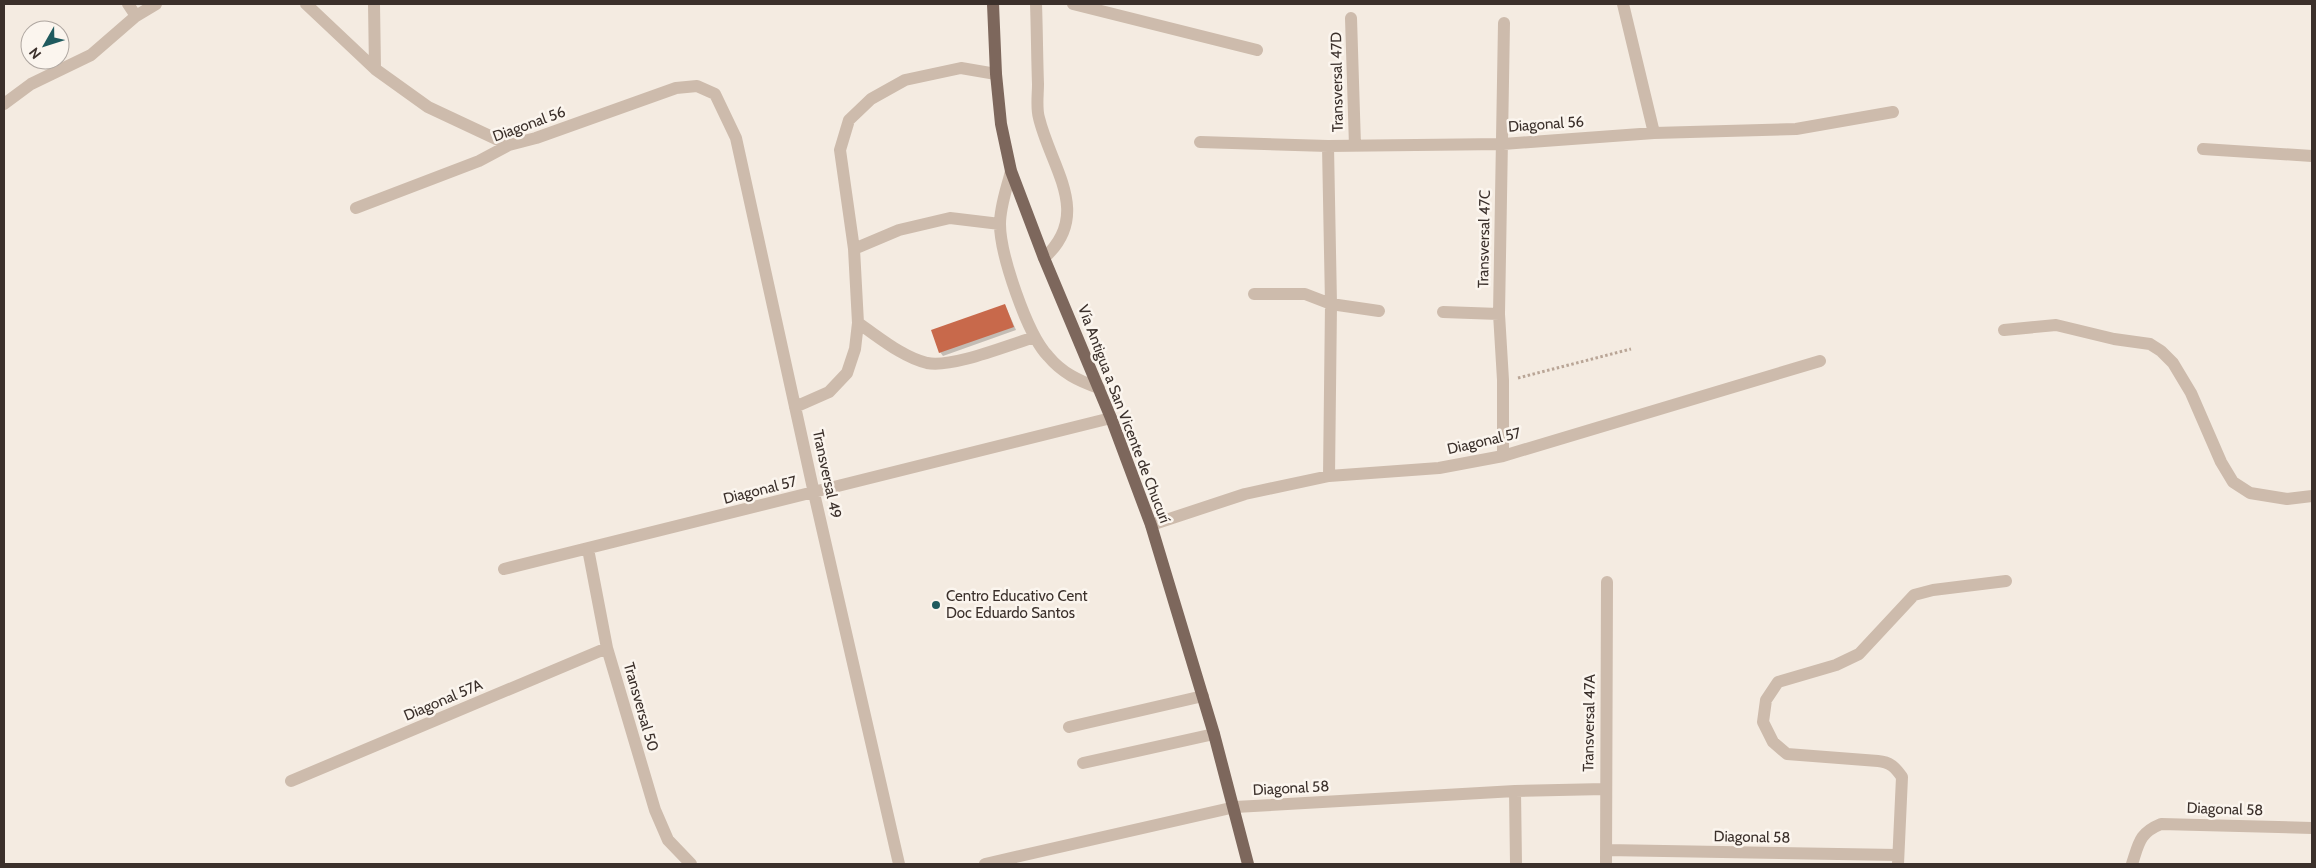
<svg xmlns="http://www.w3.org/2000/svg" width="2316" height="868" font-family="Cabin,sans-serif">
  <rect width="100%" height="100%" fill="#f4ebe1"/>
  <path fill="#0003" d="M 1005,305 L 1016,330 L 943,356 L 940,352 Z"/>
  <path fill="#c8694b" d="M 1005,304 L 1014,327 L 939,353 L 931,330 Z"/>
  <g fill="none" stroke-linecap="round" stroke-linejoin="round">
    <path stroke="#b9a596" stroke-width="3" stroke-dasharray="2.5 2.5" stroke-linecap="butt" d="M 1518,378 L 1631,349"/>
    <path stroke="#cdbbac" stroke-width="12" d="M 128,4 L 136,16 L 156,4
      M 306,4 L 375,69 L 428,107 L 509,145
      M 374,4 L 375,69
      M 1036,4 C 1037,30 1037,57 1038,84 C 1038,95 1036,108 1039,118 C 1051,168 1093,214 1044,258
      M 1073,4 L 1257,50
      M 1623,4 L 1654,133
      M 1351,18 L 1355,146
      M 4,104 L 31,84 L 91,55 L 136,16
      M 1200,142 L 1328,146 L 1503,144 L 1654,133 L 1796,129 L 1893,112
      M 1328,146 L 1331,304 L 1329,476
      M 2203,149 L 2312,156
      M 1011,171 C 1007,188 1000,206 1000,224 C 1000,254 1027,334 1048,356 C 1062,373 1079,381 1099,388
      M 356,208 L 479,161 L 509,145 L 536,138 L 676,88 L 697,86 L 715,94 L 736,138 L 814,493 L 899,864
      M 854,249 L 899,230 L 950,218 L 1000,224
      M 1254,294 L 1305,294 L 1331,304 L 1379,311
      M 1443,312 L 1499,314
      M 858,323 C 879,337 902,357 927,363 C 953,368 1008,345 1035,337
      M 2004,330 L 2056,325 L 2114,339 L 2150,344 L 2161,351 L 2173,363 L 2191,393 L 2221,462 L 2233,482 L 2250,493 L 2287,499 L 2312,496
      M 795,407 L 829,392 L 847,373 L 855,349 L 858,323 L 854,249 L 840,150 L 849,120 L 871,99 L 905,80 L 961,68 L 996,74
      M 1503,456 L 1503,380 L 1499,314 L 1504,23
      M 1151,525 L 1245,494 L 1329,476 L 1439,468 L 1503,456 L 1820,361
      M 588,549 L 607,648 L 655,810 L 668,840 L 691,864
      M 504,569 L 1111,418
      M 1069,727 L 1203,696
      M 1083,763 L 1214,734
      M 291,781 L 607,648
      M 1515,791 L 1516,864
      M 1606,850 L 1898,855
      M 985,864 L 1235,807 L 1515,791 L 1605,789
      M 1606,864 L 1607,582
      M 1898,864 L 1902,777 C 1895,767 1890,762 1878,761 L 1787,754 L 1773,742 L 1763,722 L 1766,700 L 1778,682 L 1836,665 L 1859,654 L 1914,595 L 1933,590 L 2006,581
      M 2132,864 C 2139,843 2139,833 2161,824 L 2312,828"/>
    <path stroke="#7d675c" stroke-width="12" d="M 993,4 L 996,74 L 1001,124 L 1011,171 L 1044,258 L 1111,418 L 1151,525 L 1214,734 L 1248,864"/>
  </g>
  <circle fill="#1f5a5e" stroke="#fbf5ee" stroke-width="2" cx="936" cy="605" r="5"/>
  <g text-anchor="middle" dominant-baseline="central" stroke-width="5" stroke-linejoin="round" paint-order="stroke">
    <g font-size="15" fill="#3b302b" stroke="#fbf5ee">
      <text transform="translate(1337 82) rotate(-91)">Transversal 47D</text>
      <text transform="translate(529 124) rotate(-20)">Diagonal 56</text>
      <text transform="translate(1546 124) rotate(-4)">Diagonal 56</text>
      <text transform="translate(1484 239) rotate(-89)">Transversal 47C</text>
      <text transform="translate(1124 414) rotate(69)">Vía Antigua a San Vicente de Chucurí</text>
      <text transform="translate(1484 441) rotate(-13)">Diagonal 57</text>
      <text transform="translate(827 474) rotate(78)">Transversal 49</text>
      <text transform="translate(760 490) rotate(-14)">Diagonal 57</text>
      <text transform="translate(443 700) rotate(-23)">Diagonal 57A</text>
      <text transform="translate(641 707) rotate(74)">Transversal 50</text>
      <text transform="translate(1589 723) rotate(-89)">Transversal 47A</text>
      <text transform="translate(1291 788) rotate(-3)">Diagonal 58</text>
      <text transform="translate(2225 809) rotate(2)">Diagonal 58</text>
      <text transform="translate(1752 837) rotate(1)">Diagonal 58</text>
    </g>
    <g font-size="15" fill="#3b302b" stroke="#fbf5ee" text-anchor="start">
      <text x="946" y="596">Centro Educativo Cent<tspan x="946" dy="17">Doc Eduardo Santos</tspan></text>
    </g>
  </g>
  <rect width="2316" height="868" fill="none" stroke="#3b302b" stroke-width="10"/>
  <g transform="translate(45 45) rotate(231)"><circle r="24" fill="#fbf5ee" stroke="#aea6a0"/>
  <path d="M0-4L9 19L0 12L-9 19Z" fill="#1f5a5e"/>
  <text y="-8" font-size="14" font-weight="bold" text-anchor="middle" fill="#3b302b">N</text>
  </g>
</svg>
